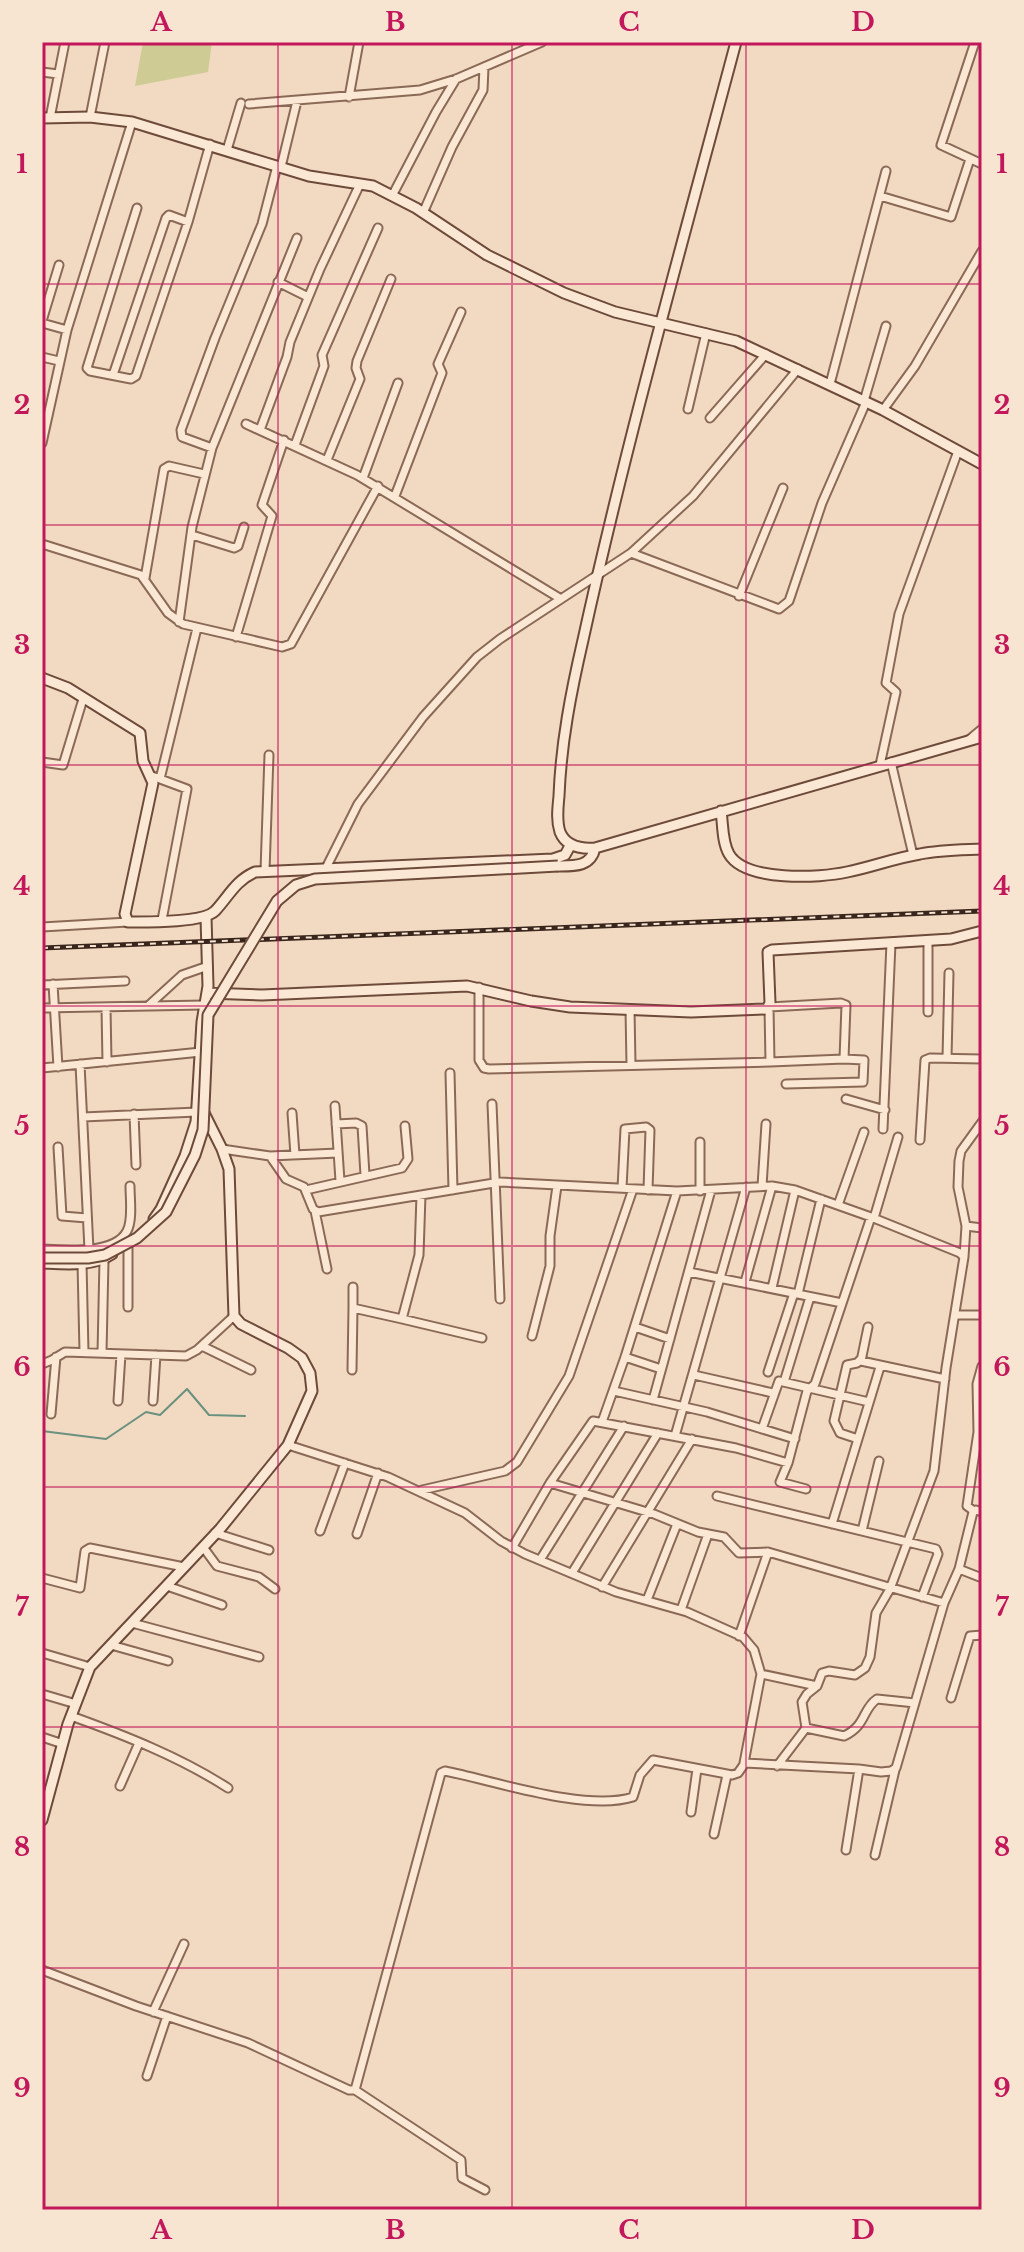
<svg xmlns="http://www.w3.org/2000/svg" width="1024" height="2252" font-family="'Libre Baskerville',serif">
  <rect width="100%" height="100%" fill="#f1dac1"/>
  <path fill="#cfcb94" d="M 143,42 L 212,42 L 208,72 L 135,86 Z"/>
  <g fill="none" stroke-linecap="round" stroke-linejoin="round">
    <path stroke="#6a9180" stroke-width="2" d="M 42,1431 L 106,1439 L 146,1412 L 160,1415 L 187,1389 L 209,1415 L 245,1416"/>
    <g stroke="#8b6957" stroke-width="11">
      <path id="street" d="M 975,42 L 941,145 L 982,164
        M 42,72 L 58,74
        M 349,97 L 359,42
        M 249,104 L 420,90 L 456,79 L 542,42
        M 90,117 L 105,42
        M 50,118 L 65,42
        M 227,150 L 241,103
        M 281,167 L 297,101
        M 392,196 L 436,112 L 456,79
        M 880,196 L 951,217 L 970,159
        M 137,208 L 87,368 L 90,371 L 131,379 L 136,376 L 188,222 L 210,144
        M 423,213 L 452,147 L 483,90 L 484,67
        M 278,282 L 308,297
        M 42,321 L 59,265
        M 42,323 L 67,330
        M 42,357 L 59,361
        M 113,375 L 166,218 L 169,215 L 188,222
        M 830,384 L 886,171
        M 864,401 L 886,326
        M 688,409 L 706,333
        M 883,410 L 915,366 L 982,251
        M 710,418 L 766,354
        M 246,424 L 357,475 L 561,599
        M 260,430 L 287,357 L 290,342 L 320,269 L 360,184
        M 42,443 L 67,330 L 132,122
        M 295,445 L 324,366 L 322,355 L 378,228
        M 212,448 L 182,437 L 181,430 L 215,338 L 262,224 L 277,166
        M 327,460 L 360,379 L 356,368 L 357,361 L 391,279
        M 363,478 L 398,383
        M 395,496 L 442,373 L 438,364 L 461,312
        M 192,535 L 234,548 L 238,546 L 244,527
        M 42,544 L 141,575 L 168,613 L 183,624 L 282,647 L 291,644 L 378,486
        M 631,553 L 779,609 L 789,601 L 822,503 L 866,402
        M 145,578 L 164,469 L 169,466 L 204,474
        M 739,596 L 783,488
        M 179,622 L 192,527 L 212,448 L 297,238
        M 236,637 L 272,516 L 262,505 L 284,440
        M 970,739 L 982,729
        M 42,762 L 63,765 L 83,699
        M 891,762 L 913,855
        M 880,765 L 896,692 L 886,683 L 899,614 L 958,451
        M 152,776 L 187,789 L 162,920
        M 160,779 L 197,628
        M 326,868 L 358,804 L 423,717 L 477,657 L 500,639 L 631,553 L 693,496 L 798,369
        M 265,871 L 269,755
        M 42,927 L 128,922
        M 928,940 L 928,1012
        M 53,984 L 58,1067
        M 42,985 L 125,981
        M 479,987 L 479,1060 L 484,1068 L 489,1069 L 770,1062 L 769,1007 L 841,1003 L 846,1005 L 844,1059 L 770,1062
        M 148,1006 L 182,975 L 208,966
        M 106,1007 L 107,1062
        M 42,1008 L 204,1005
        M 630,1009 L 631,1065
        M 947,1058 L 949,973
        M 80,1064 L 89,1250
        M 42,1068 L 201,1052
        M 450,1073 L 453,1190
        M 786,1084 L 863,1082 L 864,1060 L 844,1059
        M 846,1099 L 885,1110
        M 492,1104 L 500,1299
        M 335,1106 L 340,1181
        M 292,1113 L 295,1155
        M 134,1114 L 136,1165
        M 83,1117 L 197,1112
        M 336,1124 L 356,1123 L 362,1126 L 365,1175
        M 883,1129 L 891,943
        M 920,1140 L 925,1060 L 930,1058 L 982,1059
        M 700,1142 L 700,1191
        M 58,1147 L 62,1216 L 87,1218
        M 222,1149 L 270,1156 L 286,1179 L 304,1187 L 313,1209 L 318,1212 L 500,1182 L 677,1191 L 772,1186 L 795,1190 L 871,1217 L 960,1253 L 964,1257 L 946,1368 L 934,1471 L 890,1589 L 876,1613 L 870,1657 L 865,1668 L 855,1675 L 829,1671 L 822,1673 L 817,1686 L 807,1694 L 802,1702 L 806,1728 L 777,1766
        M 270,1156 L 338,1153
        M 762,1186 L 766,1124
        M 622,1188 L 625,1129 L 646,1127 L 650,1130 L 648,1190
        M 306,1190 L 402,1168 L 408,1159 L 405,1126
        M 421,1195 L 419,1255 L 402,1319 L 482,1338
        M 838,1205 L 864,1132
        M 315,1211 L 327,1269
        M 874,1218 L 898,1137
        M 966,1226 L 982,1228
        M 128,1242 L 128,1307
        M 42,1249 C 64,1250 115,1255 127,1231 C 133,1220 130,1199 130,1186
        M 964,1257 L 966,1226 L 958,1187 L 959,1161 L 961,1151 L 982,1122
        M 82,1263 L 84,1352
        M 689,1272 L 842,1303
        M 745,1282 L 772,1186
        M 353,1287 L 353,1308 L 402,1319
        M 772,1288 L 795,1190
        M 798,1294 L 821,1199
        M 955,1315 L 982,1315
        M 635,1327 L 670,1339
        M 868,1327 L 861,1361 L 945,1379
        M 532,1336 L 550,1266 L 550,1236 L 557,1186
        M 202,1346 L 251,1370
        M 102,1353 L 104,1260
        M 625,1357 L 661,1369
        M 42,1364 L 52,1360 L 65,1352 L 186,1356 L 197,1350 L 234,1316
        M 352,1370 L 353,1308
        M 768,1372 L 794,1293
        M 694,1375 L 773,1393
        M 784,1382 L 810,1297
        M 614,1391 L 707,1412 L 795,1439
        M 653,1400 L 711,1190
        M 118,1401 L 121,1354
        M 153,1401 L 156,1355
        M 51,1414 L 56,1357
        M 602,1422 L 625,1357 L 677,1191
        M 762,1429 L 779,1381 L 869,1402
        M 675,1436 L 746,1187
        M 858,1439 L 840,1433 L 834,1421 L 847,1365 L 857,1363 L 861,1359
        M 288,1445 L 388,1477 L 465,1513 L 501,1541 L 525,1554 L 616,1592 L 687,1612 L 743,1637 L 754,1650 L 761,1674 L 744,1763
        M 788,1463 L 780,1482 L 806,1489
        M 550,1483 L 654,1514 L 698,1532 L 724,1537 L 739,1553 L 768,1552 L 944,1603
        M 422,1490 L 505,1471 L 517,1462 L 569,1376 L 633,1189
        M 717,1496 L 936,1549 L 938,1554 L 922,1597
        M 974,1511 L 967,1506 L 978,1432 L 977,1384 L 982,1366
        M 832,1524 L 880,1367
        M 320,1531 L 345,1463
        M 862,1531 L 879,1461
        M 215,1533 L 269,1550
        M 357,1534 L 378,1473
        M 203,1547 L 217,1566 L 259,1577 L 275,1589
        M 512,1548 L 550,1483 L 593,1421 L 736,1448 L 788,1463 L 807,1391 L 815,1384 L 871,1217
        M 540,1560 L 624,1426
        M 959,1569 L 982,1578
        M 572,1573 L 658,1433
        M 42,1578 L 80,1588 L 85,1551 L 90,1548 L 184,1567
        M 167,1586 L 222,1605
        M 602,1587 L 692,1439
        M 647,1600 L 677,1524
        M 681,1610 L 708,1534
        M 132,1623 L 259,1657
        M 739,1636 L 768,1552
        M 111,1645 L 168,1661
        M 42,1653 L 90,1667
        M 761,1674 L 817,1686
        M 42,1694 L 76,1704
        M 951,1698 L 970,1636 L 982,1635
        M 71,1716 C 124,1735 180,1757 228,1788
        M 806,1728 L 844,1736 C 867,1725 862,1709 877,1699 L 915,1703
        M 42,1737 L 63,1744
        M 120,1786 L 139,1743
        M 691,1812 L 697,1769
        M 714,1834 L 727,1775
        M 846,1850 L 859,1769
        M 875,1855 L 895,1770
        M 42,1970 L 136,2006 L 248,2043 L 349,2090 L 355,2090 L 441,1773 L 445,1771 C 495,1781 586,1812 633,1797 L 640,1775 L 653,1760 L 732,1775 L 738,1773 L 745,1763 L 859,1769 L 881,1772 L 891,1771 L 896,1768 L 944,1603 L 959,1569 L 973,1512 L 976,1510 L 982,1512
        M 153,2012 L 184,1944
        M 147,2076 L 167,2016
        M 355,2090 L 461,2160 L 462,2178 L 485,2190"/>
    </g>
    <g stroke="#6d4a3a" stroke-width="13">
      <path id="secondary" d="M 736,42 C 683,241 627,439 583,640 C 571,692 561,743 559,796 C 558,807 556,820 560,832 C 566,847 581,849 595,848 L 982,737
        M 42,118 L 90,117 L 132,122 L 309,176 L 373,186 L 416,208 L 487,255 L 564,293 L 615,312 L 736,341 L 883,410 L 982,464
        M 42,678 L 68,688 L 140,733 L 143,761 L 153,783 L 125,914 L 128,922 C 146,922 203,923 215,911 C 229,896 235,881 255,872 L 553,859 L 565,855 L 571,844
        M 721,811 C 723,824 722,842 729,854 C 745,882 820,878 847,872 C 872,867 895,858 920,854 C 940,850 961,850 982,849
        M 558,866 C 574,866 591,867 595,848
        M 207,993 L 262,995 L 467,986 L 531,1001 L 570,1007 L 691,1012 L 767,1009 L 770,1003 L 768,952 L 772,950 L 951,939 L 982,931
        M 154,1219 L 161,1209 L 185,1156 L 196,1122 L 202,1022 L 208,986 L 206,917
        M 42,1263 C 64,1264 93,1267 112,1254
        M 42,1820 L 68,1724 L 90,1667 L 220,1529 L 288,1445 L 312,1391 L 310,1373 L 302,1358 L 288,1348 L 241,1324 L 234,1316 L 229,1169 L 222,1149 L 198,1101"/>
    </g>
    <use href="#street" stroke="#fbe8d4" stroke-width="7"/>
    <use href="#secondary" stroke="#fbe8d4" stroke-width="9"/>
    <g stroke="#3a251c" stroke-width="5">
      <path id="rail" d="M 42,948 L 982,911"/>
    </g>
    <use href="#rail" stroke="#f8e5d1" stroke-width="2" stroke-dasharray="6" stroke-linecap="butt"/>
    <g stroke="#6d4a3a" stroke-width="13" stroke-linecap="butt">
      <path id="secondary-bridge" d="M 42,1258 L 88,1258 L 105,1255 L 137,1238 L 166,1212 L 195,1155 L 203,1130 L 208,1015 L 277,901 L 296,885 L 315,879 L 558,866"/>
    </g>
    <use href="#secondary-bridge" stroke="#fbe8d4" stroke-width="9"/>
  </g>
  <path fill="none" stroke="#c2185b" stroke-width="2" stroke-opacity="0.55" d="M 278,42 L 278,2210M 512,42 L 512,2210M 746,42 L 746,2210M 42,284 L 982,284M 42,525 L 982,525M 42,765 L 982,765M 42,1006 L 982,1006M 42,1246 L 982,1246M 42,1487 L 982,1487M 42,1727 L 982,1727M 42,1968 L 982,1968"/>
  <rect width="1024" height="2252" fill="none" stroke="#f8e5d1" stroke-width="88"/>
  <rect x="44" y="44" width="936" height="2164" fill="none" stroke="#c2185b" stroke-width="3"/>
  <g font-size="26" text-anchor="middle" font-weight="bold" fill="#c2185b">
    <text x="161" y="31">A</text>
    <text x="395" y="31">B</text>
    <text x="629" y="31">C</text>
    <text x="863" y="31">D</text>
    <text x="22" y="173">1</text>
    <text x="1002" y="173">1</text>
    <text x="22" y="414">2</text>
    <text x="1002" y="414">2</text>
    <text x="22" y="654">3</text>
    <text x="1002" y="654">3</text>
    <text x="22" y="895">4</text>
    <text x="1002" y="895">4</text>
    <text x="22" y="1135">5</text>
    <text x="1002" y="1135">5</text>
    <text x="22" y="1376">6</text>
    <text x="1002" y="1376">6</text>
    <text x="22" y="1616">7</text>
    <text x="1002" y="1616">7</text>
    <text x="22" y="1856">8</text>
    <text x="1002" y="1856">8</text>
    <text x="22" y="2097">9</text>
    <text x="1002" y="2097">9</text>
    <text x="161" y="2239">A</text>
    <text x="395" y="2239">B</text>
    <text x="629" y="2239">C</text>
    <text x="863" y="2239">D</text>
  </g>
</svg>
